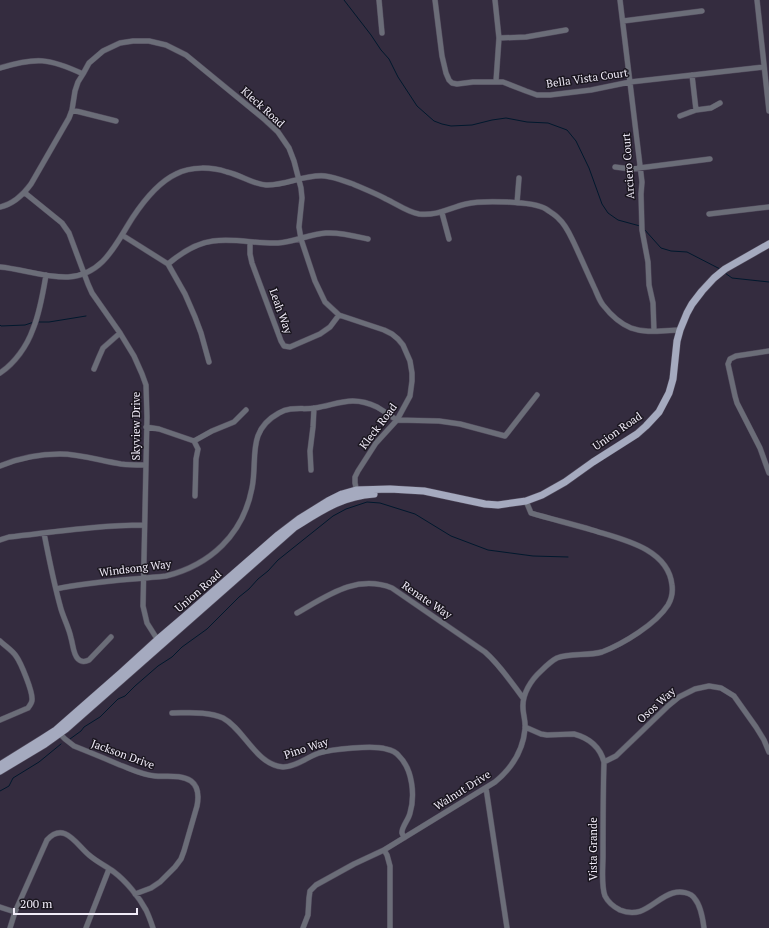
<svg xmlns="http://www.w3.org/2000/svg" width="769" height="928" font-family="'PT Serif',serif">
  <rect width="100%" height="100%" fill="#342c3f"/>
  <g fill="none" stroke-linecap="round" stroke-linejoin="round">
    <path stroke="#00182d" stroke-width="1" d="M 344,0 L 371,35 L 381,50 L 389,59 L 398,77 L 417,106 L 434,121 L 442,124 L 451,126 L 472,125 L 492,120 L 506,118 L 527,122 L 548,123 L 567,130 L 576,141 L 589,168 L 602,204 L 608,213 L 618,220 L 640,226
      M 644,229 L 661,248 L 671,251 L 687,252 L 720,269
      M 725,273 L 732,278 L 769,282
      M 39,322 L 49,322 L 86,316
      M 0,325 L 1,326 L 25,325 L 34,322
      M 70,739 L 81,731 L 84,727 L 100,717 L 118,699 L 125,696 L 135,686 L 158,666 L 172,657 L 182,647 L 207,629 L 239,597 L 249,589 L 258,579 L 268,571 L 278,560 L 333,516 L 346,509 L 367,502 L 380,503 L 415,514 L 451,536 L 488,550 L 533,556 L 568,557
      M 0,791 L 9,786 L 13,778 L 39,762 L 61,744"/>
    <g stroke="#524b5d" stroke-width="6">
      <path id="minor" d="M 379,0 L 382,33
        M 435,0 L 442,56 L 446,73 L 449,80 L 452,83 L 457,84 L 473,82 L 503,82 L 526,91 L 537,95 L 550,95 L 591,90 L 630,82 L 764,67
        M 495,0 L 499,38 L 496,81
        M 620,0 L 642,182 L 641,194 L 642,230 L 648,262 L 649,285 L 653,303 L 654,331
        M 757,0 L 769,111
        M 623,21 L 702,11
        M 499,38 L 526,37 L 566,30
        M 0,68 C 36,57 49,58 83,74
        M 692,75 L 696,110
        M 72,110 L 116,121
        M 680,116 L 696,110 L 711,108 L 720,103
        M 615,167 L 631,169 L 710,159
        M 25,193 L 62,223 L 69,233 L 88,284 L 92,293 L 120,333 L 134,356 L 142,374 L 146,385 L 147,417 L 143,606 L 147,623 L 159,642
        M 517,203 L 519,178
        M 0,207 C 14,204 23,195 31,184 L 69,118 L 72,110 L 75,91 L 78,82 L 83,74 L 89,63 L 103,51 L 120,43 L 133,41 L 149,41 L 166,45 L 186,55 L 264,119 L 278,132 L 289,148 L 294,161 L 301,188 L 302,198 L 299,227 L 301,239 L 315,281 L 325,302 L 339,315 L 384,330 L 392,334 L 398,339 L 403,345 L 410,361 L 412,373 L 412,381 L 410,396 L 397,420 L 376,443 L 358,471 L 355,477 L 355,483 L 357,492
        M 442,213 L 449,239
        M 709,214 L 769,207
        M 122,235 L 168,264 L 185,294 L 195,317 L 201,333 L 209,362
        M 250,242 L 250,254 L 252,263 L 281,341 L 284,346 L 290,347 L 320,334 L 330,327 L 339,315
        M 168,264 C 181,253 196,243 213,241 C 235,238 257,244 278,243 C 294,242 310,234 326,233 C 340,232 355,236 368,239
        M 0,267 C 22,269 47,278 68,277 C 104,275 116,243 133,217 C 143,202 159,182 176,174 C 191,166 212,167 227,172 C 241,175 252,184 266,185 C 286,186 304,174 325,176 C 335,177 344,181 353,184 C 364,189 375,193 386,199 C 397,204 407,212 419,214 C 438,216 449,208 466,204 C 482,200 533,201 546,209 C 550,212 556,215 559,219 C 566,225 570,235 574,243 C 581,258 587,272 594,287 C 597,293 599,300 603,305 C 610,314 621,324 631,328 C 647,334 663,330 680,330
        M 769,351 L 736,356 L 730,359 L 728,364 L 735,396 L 737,403 L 760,448 L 769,473
        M 94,369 L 99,357 L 103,348 L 120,333
        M 0,373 C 15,363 27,346 33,329 C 40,312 43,293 46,275
        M 146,427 L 159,429 L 194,441 L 198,449 L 196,459 L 195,496
        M 194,441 L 212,431 L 234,422 L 246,410
        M 0,466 C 19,458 39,454 60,454 C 81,454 101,461 121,464 C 129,465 137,465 145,465
        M 311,470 L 310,451 L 313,427 L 314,408
        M 44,533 C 49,559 54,584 61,609 C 64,619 69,628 71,638 C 73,644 73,654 78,659 C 81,662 85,662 89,660 L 111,637
        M 0,540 L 9,537 C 54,532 99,525 144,525
        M 56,589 C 92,581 129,580 166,576 C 210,565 243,535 252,488 C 258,459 246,431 279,413 C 291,406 303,410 315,408 C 339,404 352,395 377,407 C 384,411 390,416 397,420 L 439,421 L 460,424 L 505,436 L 537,395
        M 297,613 C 327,596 356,574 392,588 L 485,652 C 500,665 511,682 523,698
        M 0,641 C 5,646 12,650 16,656 C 21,663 33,692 32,700 C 32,703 30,705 28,708 L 0,720
        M 172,713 C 188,713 208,711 223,718 C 244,729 256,765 283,767 C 296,767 307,757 319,753 C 332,749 374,745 386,749 C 391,750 396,752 399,756 C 413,770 415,796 410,813 C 409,819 401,828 402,833 C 402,833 404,838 404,838
        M 525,727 L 541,734 L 547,735 L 574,734 C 589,738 600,747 604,762 C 603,793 603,825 603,856 C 603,867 601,886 605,896 C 608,902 614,907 620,910 C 644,920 655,898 673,893 C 680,891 691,892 695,899 C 700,905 703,920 704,928
        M 58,732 L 65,739 L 74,746 C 89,752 104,758 120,765 C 131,769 142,775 155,776 C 166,777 181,774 191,781 C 199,787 199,796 197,806 L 184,851 L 181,859 L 175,867 L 160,882 L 151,888 L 135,894
        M 604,762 L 616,756 L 668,706 L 679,697 L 695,689 L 709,686 L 721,688 L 734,696 L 756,727 L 764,740 L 769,752
        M 486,788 L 507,928
        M 384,850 L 387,855 L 390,866 L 390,928
        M 0,907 L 15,912
        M 10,928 L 15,912 L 47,840 C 64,821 76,844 89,855 C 97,862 106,866 114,872 C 126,881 139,897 146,910 C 149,916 151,922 153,928
        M 86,928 L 109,869
        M 303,928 L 308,915 L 309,898 L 310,891 L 316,885 L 354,864 L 384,850 L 495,782 C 512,768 523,751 525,729 C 526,722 523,714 523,708 C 522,694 531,680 541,671 C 546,666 551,661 557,658 C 570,653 588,656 602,652 C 623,644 656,624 668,605 C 672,598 673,592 672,585 C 668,548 621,539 592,530 C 572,524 551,519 531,513 L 526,501"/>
    </g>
    <g stroke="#524b5d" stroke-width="8">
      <path id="major" d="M 0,765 L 42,739 L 56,730 L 121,673 L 157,640 L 184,617 L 278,535 L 299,519 L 328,501 L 342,494 L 356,490 L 390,489 L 424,491 L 485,504 L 498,505 L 526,501 L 542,495 L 565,482 L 593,462 L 637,434 L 646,426 L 659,412 L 669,393 L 673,379 L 677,341 L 680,330 L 687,313 L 692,304 L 702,291 L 714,278 L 725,269 L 769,244
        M 0,771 L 45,744 L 66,729 L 295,527 C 321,511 342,496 374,494"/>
    </g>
    <use href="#minor" stroke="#6b6d78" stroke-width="5"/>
    <use href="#major" stroke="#a5aabf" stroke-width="7"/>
  </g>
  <g text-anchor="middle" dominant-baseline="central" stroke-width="3" stroke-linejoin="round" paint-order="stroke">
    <g font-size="11" fill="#f1ecf9" stroke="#1a161f">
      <text transform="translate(587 78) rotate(-8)">Bella Vista Court</text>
      <text transform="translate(263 107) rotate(42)">Kleck Road</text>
      <text transform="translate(628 166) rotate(-94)">Arciero Court</text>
      <text transform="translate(281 311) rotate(70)">Leah Way</text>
      <text transform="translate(136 426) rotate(-90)">Skyview Drive</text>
      <text transform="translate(378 426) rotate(-53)">Kleck Road</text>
      <text transform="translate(617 431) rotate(-35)">Union Road</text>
      <text transform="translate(135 568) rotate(-7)">Windsong Way</text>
      <text transform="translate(198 591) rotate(-41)">Union Road</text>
      <text transform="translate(427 600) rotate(34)">Renate Way</text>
      <text transform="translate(656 705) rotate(-42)">Osos Way</text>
      <text transform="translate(306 748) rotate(-18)">Pino Way</text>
      <text transform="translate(123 754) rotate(20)">Jackson Drive</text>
      <text transform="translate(462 790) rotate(-32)">Walnut Drive</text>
      <text transform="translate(593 849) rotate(-90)">Vista Grande</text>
    </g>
  </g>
  <path d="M14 908v6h123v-6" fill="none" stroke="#f1ecf9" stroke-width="2"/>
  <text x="20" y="908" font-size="12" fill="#f1ecf9" stroke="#1a161f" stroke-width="3" paint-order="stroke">200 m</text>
</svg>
